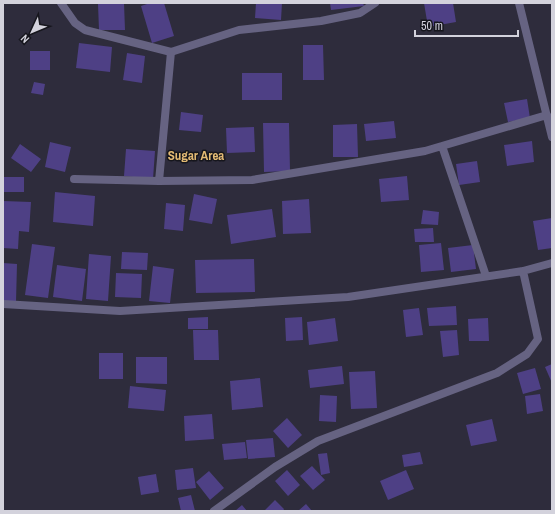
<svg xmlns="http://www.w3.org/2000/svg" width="555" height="514" font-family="'Archivo Narrow',sans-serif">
  <rect width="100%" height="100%" fill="#2e2c3c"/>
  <path fill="#4e4085" d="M 124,3 L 125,30 L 99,30 L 98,4 Z
    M 150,3 L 164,3 L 174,36 L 152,43 L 141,6 Z
    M 256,3 L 282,3 L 281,20 L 255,18 Z
    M 330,3 L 363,3 L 364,6 L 331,10 Z
    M 424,3 L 453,3 L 456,22 L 428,27 Z
    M 79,43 L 112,47 L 110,72 L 76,68 Z
    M 303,45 L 323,45 L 324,80 L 303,80 Z
    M 30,51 L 50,51 L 50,70 L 30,70 Z
    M 127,53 L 145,56 L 142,83 L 123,80 Z
    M 242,73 L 282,73 L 282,100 L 242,100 Z
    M 34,82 L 45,84 L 43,95 L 31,93 Z
    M 527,99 L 530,118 L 508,122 L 504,103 Z
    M 181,112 L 203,115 L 201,132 L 179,130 Z
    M 394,121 L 396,138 L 366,141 L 364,124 Z
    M 263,123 L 289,123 L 290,171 L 264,172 Z
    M 357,124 L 358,157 L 333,157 L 333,125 Z
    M 254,127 L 255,152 L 227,153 L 226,128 Z
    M 532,141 L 534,162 L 507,166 L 504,145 Z
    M 50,142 L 71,147 L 65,172 L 45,167 Z
    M 20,144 L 41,159 L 31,172 L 11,158 Z
    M 126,149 L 155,151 L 153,179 L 124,176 Z
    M 477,161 L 480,182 L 459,185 L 456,164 Z
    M 407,176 L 409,200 L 381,202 L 379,179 Z
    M 3,177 L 24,177 L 24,192 L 3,192 Z
    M 55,192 L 95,196 L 93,226 L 53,222 Z
    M 194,194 L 217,199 L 212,224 L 189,220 Z
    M 309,199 L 311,233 L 283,234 L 282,201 Z
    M 3,201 L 31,202 L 29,232 L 19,231 L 18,249 L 3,248 Z
    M 166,203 L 185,205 L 183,231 L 164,229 Z
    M 272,209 L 276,237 L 231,244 L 227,215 Z
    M 423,210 L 439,212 L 438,225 L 421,224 Z
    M 552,218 L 552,248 L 538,250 L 533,221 Z
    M 433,228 L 434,242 L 415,242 L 414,229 Z
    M 441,243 L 444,270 L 421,272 L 419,245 Z
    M 32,244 L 55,247 L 48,298 L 25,295 Z
    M 473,245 L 476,269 L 451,272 L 448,248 Z
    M 122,252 L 148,253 L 147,270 L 121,269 Z
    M 89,254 L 111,256 L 108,301 L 86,299 Z
    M 254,259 L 255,292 L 196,293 L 195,260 Z
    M 3,263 L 17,264 L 16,302 L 3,302 Z
    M 57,265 L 86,269 L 82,301 L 53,297 Z
    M 153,266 L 174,269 L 170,303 L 149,301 Z
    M 116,273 L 142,274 L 141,298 L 115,297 Z
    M 456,306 L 457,325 L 429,326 L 427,308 Z
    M 419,308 L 423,335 L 406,337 L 403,310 Z
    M 208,317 L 208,329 L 188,329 L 188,318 Z
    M 302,317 L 303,340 L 286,341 L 285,318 Z
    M 335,318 L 338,341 L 309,345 L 307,322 Z
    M 488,318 L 489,341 L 469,341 L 468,319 Z
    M 193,330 L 218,330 L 219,360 L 194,360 Z
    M 457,330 L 459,355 L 443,357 L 440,331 Z
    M 99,353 L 123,353 L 123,379 L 99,379 Z
    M 136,357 L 167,357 L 167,384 L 136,383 Z
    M 552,364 L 552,383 L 545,367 Z
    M 342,366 L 344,384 L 310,388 L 308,370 Z
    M 535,368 L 541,389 L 523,394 L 517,373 Z
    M 375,371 L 377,408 L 351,409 L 349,372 Z
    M 260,378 L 263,407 L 232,410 L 230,381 Z
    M 130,386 L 166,390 L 164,411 L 128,408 Z
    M 540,394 L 543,411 L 527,414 L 525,396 Z
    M 320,395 L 337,396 L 336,422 L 319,421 Z
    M 212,414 L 214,439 L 185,441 L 184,416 Z
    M 287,418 L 302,435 L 288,448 L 273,431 Z
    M 492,419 L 497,441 L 471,446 L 466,425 Z
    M 273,438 L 275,457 L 248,459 L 246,440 Z
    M 245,442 L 247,458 L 224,460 L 222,444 Z
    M 420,452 L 423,464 L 404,467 L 402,455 Z
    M 327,453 L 330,473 L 321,475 L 318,454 Z
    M 312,466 L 325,480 L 313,490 L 300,476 Z
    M 193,468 L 196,488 L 177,490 L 175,470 Z
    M 287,470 L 300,485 L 288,496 L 275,481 Z
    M 406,470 L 414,489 L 388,500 L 380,481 Z
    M 209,471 L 224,488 L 210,500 L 196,482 Z
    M 156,474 L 159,492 L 141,495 L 138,477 Z
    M 191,495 L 195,511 L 181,511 L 178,498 Z
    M 275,500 L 284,509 L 283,511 L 264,511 Z
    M 306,504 L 312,511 L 298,511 Z
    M 242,505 L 247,511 L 235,511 Z"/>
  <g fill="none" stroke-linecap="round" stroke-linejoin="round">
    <path stroke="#666382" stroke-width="8" d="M 61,3 L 75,23 L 85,30 L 171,52"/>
    <path stroke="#666382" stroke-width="8" d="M 519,3 L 552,137
      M 442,146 L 486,276
      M 74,179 L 159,181 L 252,180 L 425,151 L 547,115
      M 159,181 L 171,52 L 239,30 L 321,21 L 360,13 L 375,3
      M 3,304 L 120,311 L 348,297 L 523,271 L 552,263
      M 214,511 L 275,467 L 318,441 L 497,373 L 527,354 L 538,339 L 523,271"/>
  </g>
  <g text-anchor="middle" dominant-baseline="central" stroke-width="3" stroke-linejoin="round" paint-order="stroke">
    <g font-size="13" font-weight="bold" fill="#e3ba74" stroke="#16161d">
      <text x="196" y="155">Sugar Area</text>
    </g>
  </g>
  <rect width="555" height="514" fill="none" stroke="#d3d2dc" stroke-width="8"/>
  <g transform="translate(32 32) rotate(226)" stroke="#16161d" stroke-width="3" paint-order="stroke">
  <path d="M0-3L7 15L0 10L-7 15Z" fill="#d3d2dc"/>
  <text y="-6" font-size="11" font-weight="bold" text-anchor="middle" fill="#d3d2dc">N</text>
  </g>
  <path d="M415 30v6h103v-6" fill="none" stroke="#d3d2dc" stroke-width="2"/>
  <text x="421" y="30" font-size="12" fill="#d3d2dc" stroke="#16161d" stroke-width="3" paint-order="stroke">50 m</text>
</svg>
